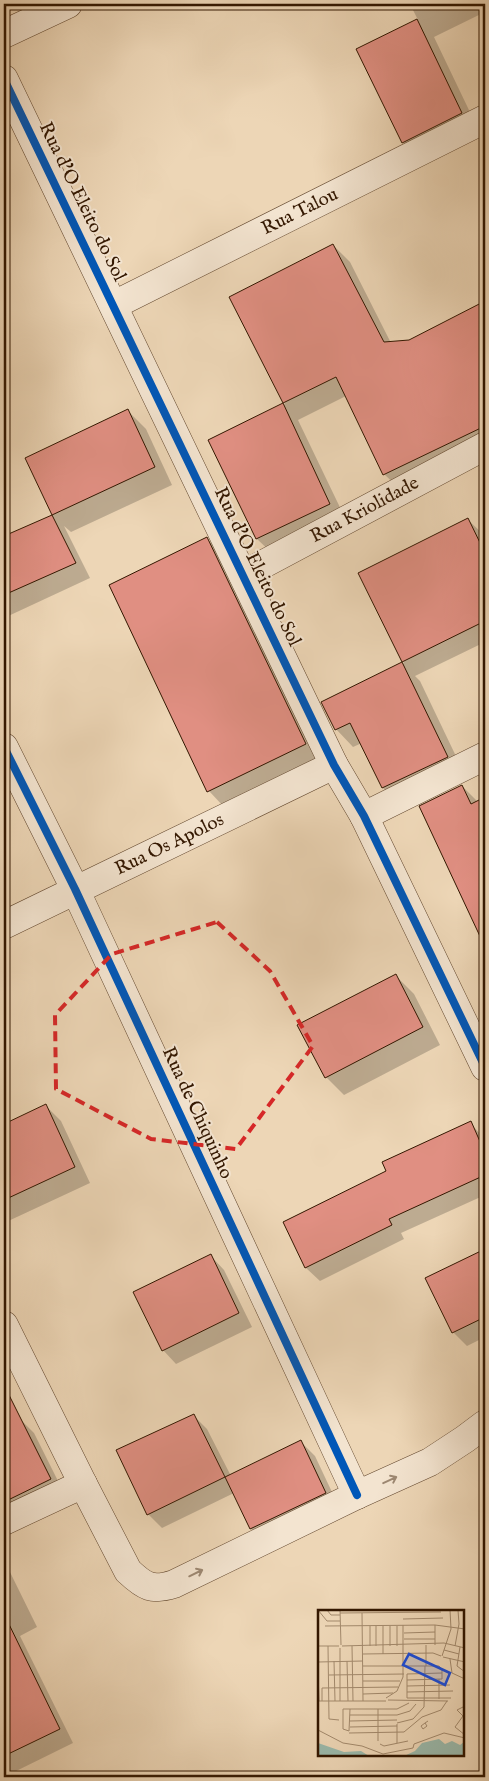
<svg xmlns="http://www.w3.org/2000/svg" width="489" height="1781" font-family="'IM FELL English',serif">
  <rect width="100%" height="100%" fill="#edd6b6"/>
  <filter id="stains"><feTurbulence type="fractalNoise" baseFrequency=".004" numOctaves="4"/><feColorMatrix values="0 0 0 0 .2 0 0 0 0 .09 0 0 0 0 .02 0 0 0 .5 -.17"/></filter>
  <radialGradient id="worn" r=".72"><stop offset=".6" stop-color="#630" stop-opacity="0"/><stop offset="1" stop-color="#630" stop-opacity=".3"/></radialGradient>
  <path fill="#0003" d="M 410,4 L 485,4 L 485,12 L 434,37 L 479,131 L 421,160 L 403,142 L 358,50 L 418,20 Z
    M 333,245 L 350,262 L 391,343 L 409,341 L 485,302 L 485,451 L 401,490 L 384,474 L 346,396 L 298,420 L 347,522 L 275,556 L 257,539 L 210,440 L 285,404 L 231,298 Z
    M 128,411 L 146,429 L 172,485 L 71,532 L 64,526 L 90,578 L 4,618 L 4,537 L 53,515 L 27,458 Z
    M 468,520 L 482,533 L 485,541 L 485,642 L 415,676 L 420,681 L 465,775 L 401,805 L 383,788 L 362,743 L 353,747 L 336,729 L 323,702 L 404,663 L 360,574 Z
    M 207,539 L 223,555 L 321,760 L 224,807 L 209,791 L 110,585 Z
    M 462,786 L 478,802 L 485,799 L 485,945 L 420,807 Z
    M 396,976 L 414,994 L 440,1045 L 344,1095 L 326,1077 Z
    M 46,1106 L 61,1121 L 90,1183 L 4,1223 L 4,1126 Z
    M 470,1123 L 485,1139 L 485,1195 L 401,1233 L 404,1239 L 320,1281 L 306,1268 L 284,1223 L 388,1171 Z
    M 485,1250 L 485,1337 L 467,1346 L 453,1332 L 427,1279 Z
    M 211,1256 L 224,1270 L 252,1327 L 176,1364 L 163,1350 Z
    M 194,1416 L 207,1429 L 231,1476 L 301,1442 L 315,1456 L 339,1507 L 265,1543 L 251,1529 L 234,1493 L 162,1528 L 148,1514 Z
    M 20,1419 L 34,1433 L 64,1493 L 4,1523 L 4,1427 Z
    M 4,1564 L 8,1568 L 37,1627 L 20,1636 L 73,1743 L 4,1777 Z"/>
  <path fill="#e08f82" stroke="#331700" d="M 417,19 L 462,113 L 402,143 L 356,49 Z
    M 333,244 L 384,342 L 409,340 L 485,301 L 485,426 L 383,475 L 336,377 L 283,403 L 229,297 Z
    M 283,403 L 330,504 L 256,539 L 208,440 Z
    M 128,409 L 155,467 L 52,515 L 25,458 Z
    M 52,515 L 76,563 L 4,595 L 4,536 Z
    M 468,518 L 485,553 L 485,621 L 402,662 L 358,573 Z
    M 207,537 L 306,744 L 207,792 L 109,585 Z
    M 402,662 L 448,757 L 382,788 L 350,723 L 335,730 L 321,702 Z
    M 462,785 L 471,804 L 485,797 L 485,947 L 419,806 Z
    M 396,974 L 423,1027 L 325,1078 L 297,1025 Z
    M 46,1104 L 75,1167 L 4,1200 L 4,1124 Z
    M 471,1121 L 485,1153 L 485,1175 L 389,1219 L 392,1225 L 305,1268 L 283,1222 L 386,1171 L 382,1162 Z
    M 485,1249 L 485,1317 L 452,1333 L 425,1278 Z
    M 211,1254 L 239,1313 L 162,1351 L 133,1292 Z
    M 4,1385 L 51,1479 L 4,1502 Z
    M 194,1414 L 225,1477 L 147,1515 L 116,1450 Z
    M 301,1440 L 326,1493 L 250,1529 L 225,1477 Z
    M 4,1614 L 60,1729 L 4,1756 Z"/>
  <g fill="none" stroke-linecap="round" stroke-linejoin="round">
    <g stroke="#62472e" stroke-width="29">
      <g id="minor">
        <path d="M 4,79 L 334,765 L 364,816 L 485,1067"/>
        <path id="s1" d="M 114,305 L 485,119"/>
        <path id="s2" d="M 243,575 L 485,446"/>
        <path d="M 4,747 L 75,889 L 357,1495"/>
        <path d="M 364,816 L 485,756"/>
        <path id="s3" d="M 4,925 L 334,765"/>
        <path d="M 4,1325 L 83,1484 L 128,1571 C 145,1587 152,1591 174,1584 L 357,1495 L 430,1462 L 465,1439 L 485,1424"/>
        <path d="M 4,1521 L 83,1484"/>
      </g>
    </g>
    <g stroke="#62472e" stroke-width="29">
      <path id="tertiary" d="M 4,34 L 68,4"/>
    </g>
    <use href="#minor" stroke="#f3e4d0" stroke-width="28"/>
    <use href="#tertiary" stroke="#f3e4d0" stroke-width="28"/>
    <g stroke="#f3e4d0" stroke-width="11">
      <path id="cycleway" d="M 4,79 L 334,765 L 364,816 L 485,1067
        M 4,747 L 75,889 L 357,1495"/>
    </g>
    <use href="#cycleway" stroke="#0057b8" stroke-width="8"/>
  </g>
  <defs><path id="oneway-shaft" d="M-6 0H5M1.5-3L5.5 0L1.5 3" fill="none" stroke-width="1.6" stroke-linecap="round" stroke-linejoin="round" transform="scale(1.25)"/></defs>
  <g stroke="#9d8872">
    <use href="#oneway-shaft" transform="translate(390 1480) rotate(-25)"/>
    <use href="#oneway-shaft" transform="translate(196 1573) rotate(-26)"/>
  </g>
  <path fill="none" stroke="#d62828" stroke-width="4" stroke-dasharray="10 6" stroke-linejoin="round" d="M 217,922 L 270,971 L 313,1046 L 236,1149 L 151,1139 L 56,1089 L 55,1015 L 112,954 Z"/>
  <g text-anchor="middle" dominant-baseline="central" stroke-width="4" stroke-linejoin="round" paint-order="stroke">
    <g font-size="19" fill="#331700" stroke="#f3e4d0">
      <text transform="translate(82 202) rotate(64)">Rua d'O Eleito do Sol</text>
      <text stroke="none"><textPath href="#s1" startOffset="208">Rua Talou</textPath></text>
      <text stroke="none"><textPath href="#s2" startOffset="138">Rua Kriolidade</textPath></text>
      <text transform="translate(257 567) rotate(64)">Rua d'O Eleito do Sol</text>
      <text stroke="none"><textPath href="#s3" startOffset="184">Rua Os Apolos</textPath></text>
      <text transform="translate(197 1113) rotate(65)">Rua de Chiquinho</text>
    </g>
  </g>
  <g transform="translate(318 1610)">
    <rect width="146" height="146" fill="#edd6b6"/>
    <path d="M 121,129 L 127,134 L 134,131 L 142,135 L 146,132 L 146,146 L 86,146 L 97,141 L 104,133 ZM 0,133 L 26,142 L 43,141 L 51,146 L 0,146 Z" fill="#9ab9ab"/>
    <path fill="none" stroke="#a38a6d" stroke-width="1" d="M 0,0 L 9,11 L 22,11M 9,0 L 13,5 L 22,5M 22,0 L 23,35M 22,3 L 123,2M 44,3 L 45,91M 85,9 L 125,8M 7,16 L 117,15 L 147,19M 52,16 L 52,36M 58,16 L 58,36M 65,16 L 65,44M 72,16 L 72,36M 79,16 L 79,36M 86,23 L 117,22M 86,29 L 117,29M 108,35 L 108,56M 117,35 L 117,15M 0,36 L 21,36M 10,36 L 11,109 L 21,110M 24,36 L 126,33 L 147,38M 34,36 L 35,91M 137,36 L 141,14 L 140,0M 142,37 L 139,56 L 147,62M 22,38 L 22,91M 126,40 L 141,44M 45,44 L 115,43 L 123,46M 124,46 L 133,19 L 132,0M 125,47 L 147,52M 132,49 L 134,63 L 147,69M 16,51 L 17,91M 29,51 L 30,91M 0,52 L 45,51M 45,56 L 121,56 L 124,59 L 124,69 L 89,70M 0,61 L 1,91 L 68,91M 11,65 L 86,64M 121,69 L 121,89M 45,71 L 82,71M 89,76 L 132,75M 89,82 L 135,81M 45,84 L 75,83M 68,88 L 79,81 L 85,67 L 85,15M 89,88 L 89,64 L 124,63M 89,88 L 133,88M 70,90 L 130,91M 4,91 L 4,78 L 80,77M 25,99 L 79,99 L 91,93M 25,99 L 25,119 L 31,121 L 32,99M 60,99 L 60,131M 32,105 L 79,105 L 92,101 L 98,94M 145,106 L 137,117 L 147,125M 146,107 L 139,100 L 147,96M 32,111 L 79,110M 79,113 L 95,109 L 106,97 L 107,56M 107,113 L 109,116 L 105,119 L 103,116 L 107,113 L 110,111M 79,114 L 79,133M 32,117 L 79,116M 0,120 L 25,133 L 44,136 L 65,144 L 95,138 L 96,134 L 126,123 L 147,128M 31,123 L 86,122 L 104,107 L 123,100 L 129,91M 62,134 L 66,136 L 90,131"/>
    <path fill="#1d4ed8" fill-opacity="0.15" stroke="#1d4ed8" stroke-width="2.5" d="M 91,44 L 132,63 L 127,75 L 85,55 Z"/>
    <rect width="146" height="146" fill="none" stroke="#331700" stroke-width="2.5"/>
  </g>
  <rect width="489" height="1781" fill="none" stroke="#edd6b6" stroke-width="20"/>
  <rect x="5" y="5" width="479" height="1771" fill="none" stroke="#331700" stroke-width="2.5"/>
  <rect x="10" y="10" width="469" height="1761" fill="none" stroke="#331700"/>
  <rect width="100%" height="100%" filter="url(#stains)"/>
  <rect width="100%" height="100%" fill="url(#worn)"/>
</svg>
